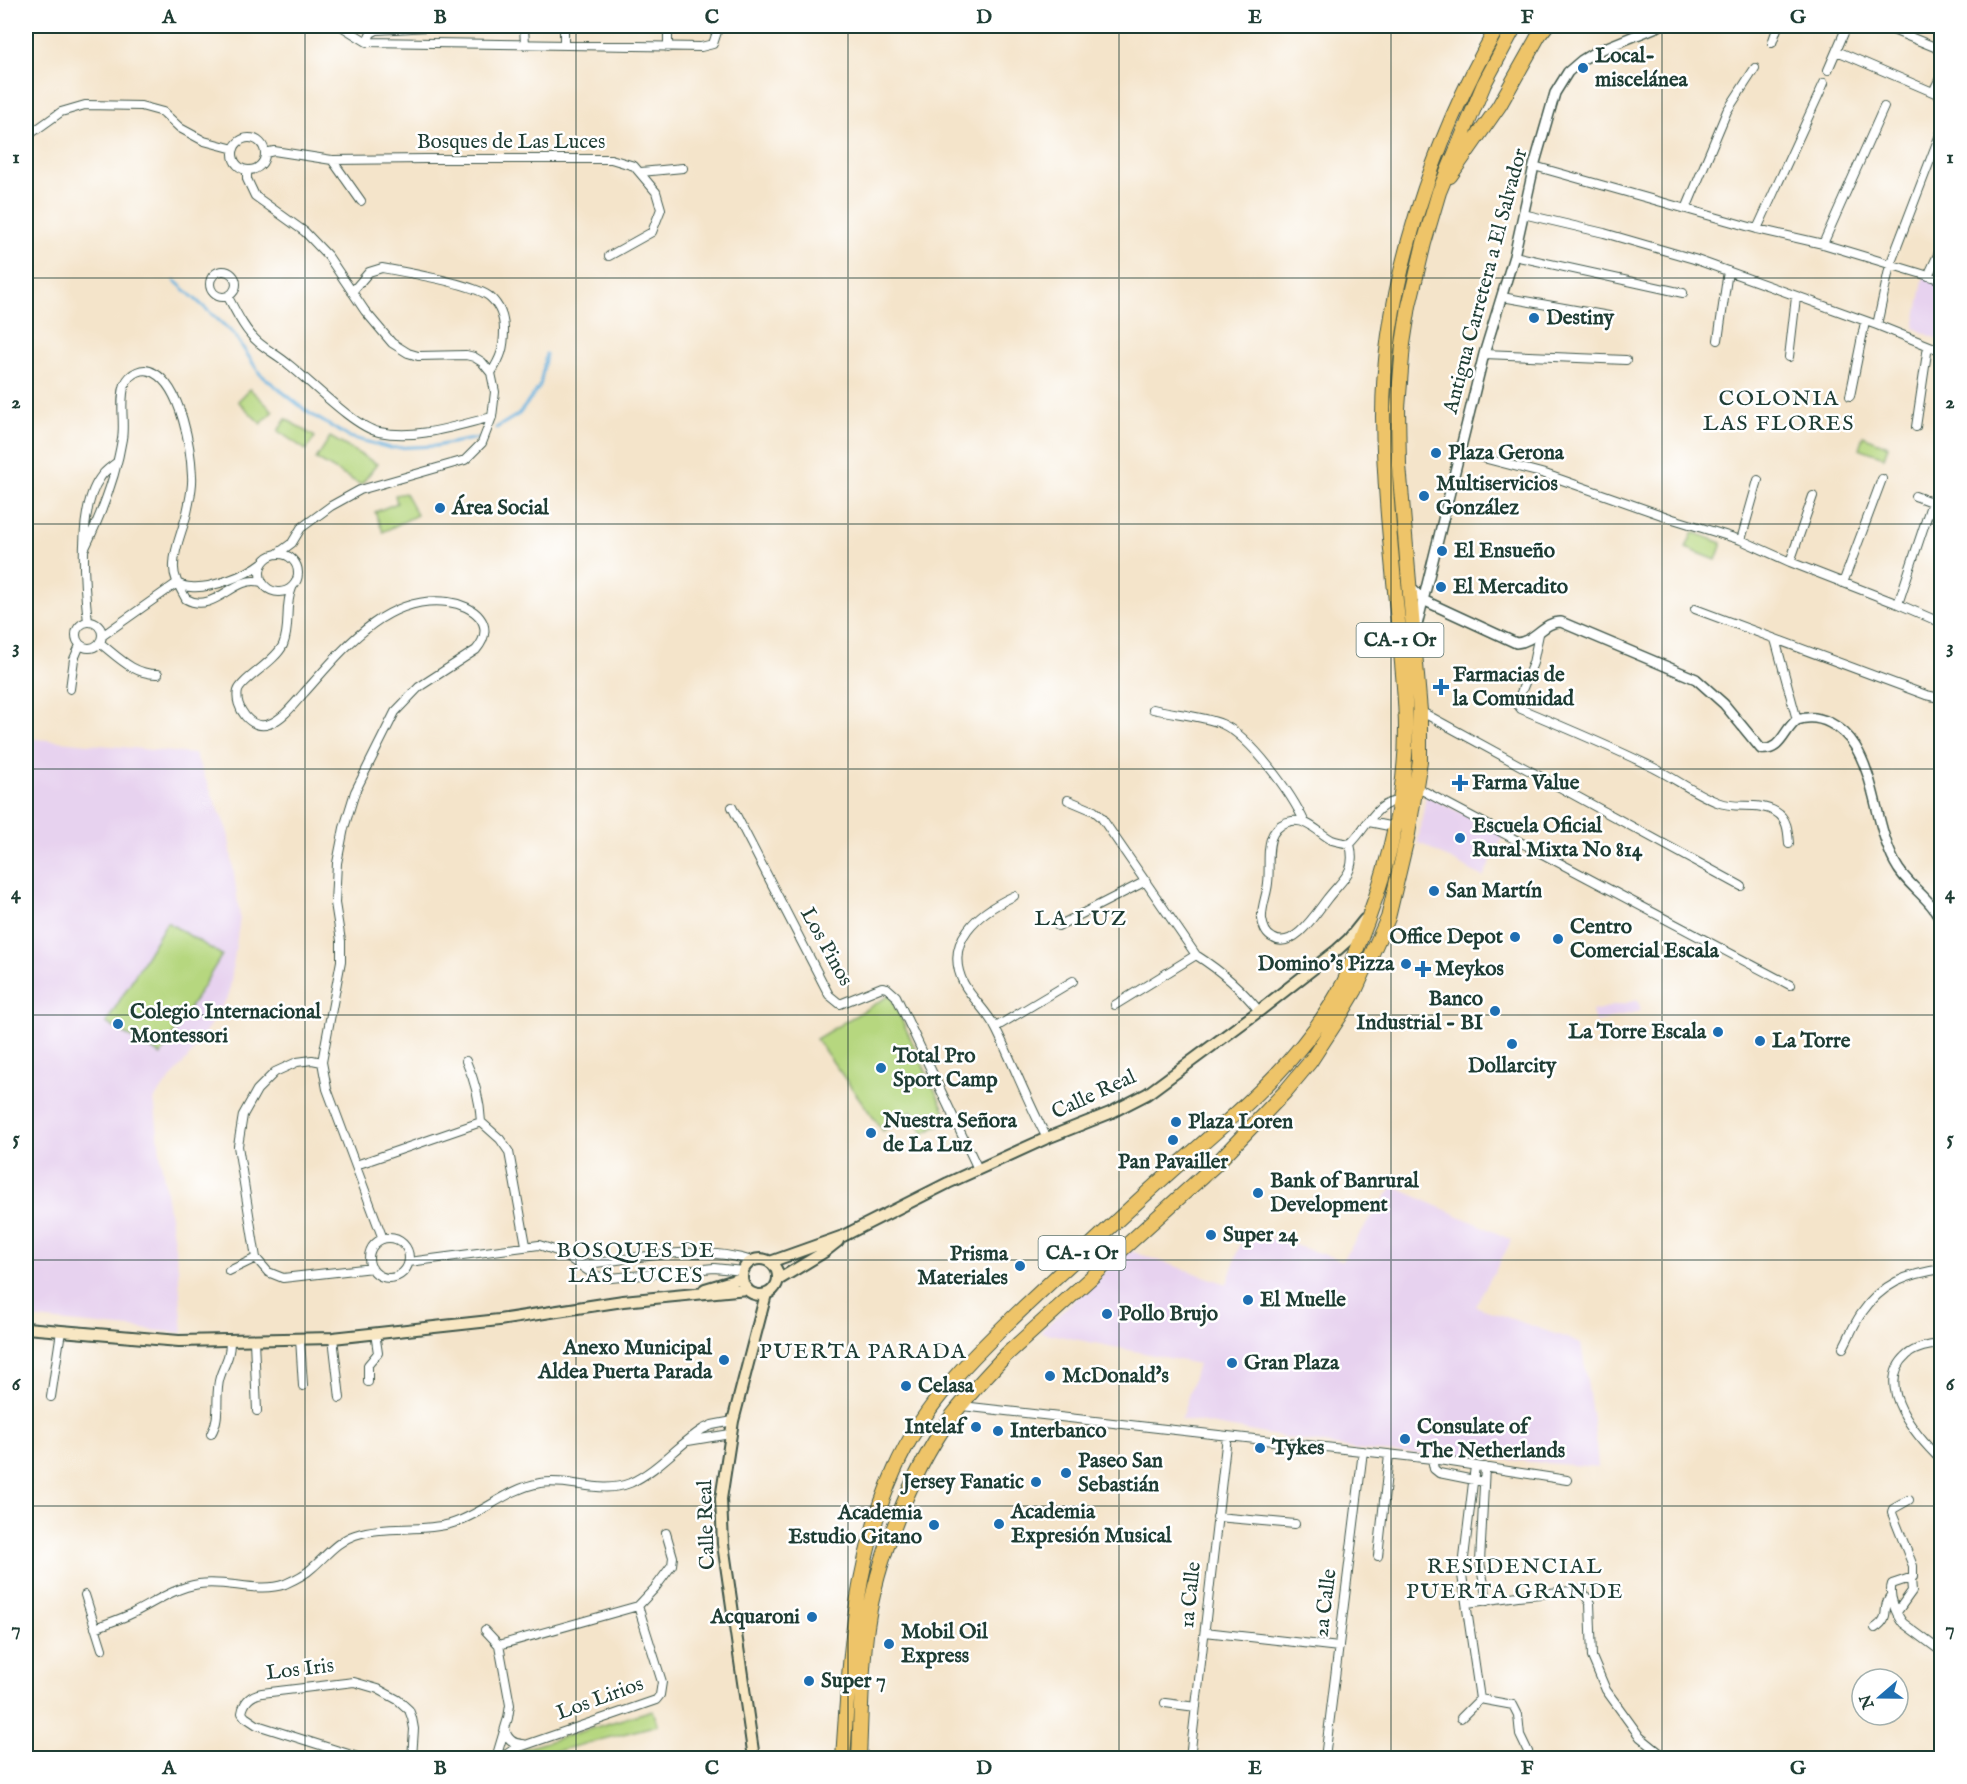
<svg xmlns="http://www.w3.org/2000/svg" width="1967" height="1784" font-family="'IM FELL English',serif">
  <rect width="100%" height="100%" fill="#fff"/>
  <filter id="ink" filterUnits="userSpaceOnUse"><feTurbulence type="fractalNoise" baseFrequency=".0167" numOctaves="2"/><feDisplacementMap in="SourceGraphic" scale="12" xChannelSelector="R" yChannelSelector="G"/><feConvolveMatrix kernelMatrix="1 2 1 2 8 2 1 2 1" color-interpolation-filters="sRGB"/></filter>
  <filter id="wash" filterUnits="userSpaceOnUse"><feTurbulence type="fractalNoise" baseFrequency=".008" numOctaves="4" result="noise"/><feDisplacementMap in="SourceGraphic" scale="24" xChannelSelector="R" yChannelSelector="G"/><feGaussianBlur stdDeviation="1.35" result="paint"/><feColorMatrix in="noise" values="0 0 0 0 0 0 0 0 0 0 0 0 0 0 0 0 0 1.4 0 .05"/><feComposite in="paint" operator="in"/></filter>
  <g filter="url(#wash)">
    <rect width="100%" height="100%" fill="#f4e4ca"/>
    <path fill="#e7d2ef" d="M 1924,275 L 1941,280 L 1941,341 L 1914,328 Z
      M 26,738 L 195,754 L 228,832 L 240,917 L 229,995 L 192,1053 L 154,1099 L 161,1161 L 178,1267 L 183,1333 L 26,1318 Z
      M 1426,795 L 1504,835 L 1483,877 L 1418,842 Z
      M 1638,1000 L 1641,1011 L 1595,1022 L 1592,1011 Z
      M 1393,1186 L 1512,1240 L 1475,1306 L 1581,1343 L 1595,1433 L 1598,1467 L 1469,1457 L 1363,1451 L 1181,1419 L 1198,1364 L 1040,1332 L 1128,1250 L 1227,1284 L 1245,1230 L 1342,1260 Z"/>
    <path fill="#b6d77f" stroke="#6a8a5a" stroke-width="1.5" d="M 250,389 L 273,411 L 261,424 L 238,401 Z
      M 286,419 L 315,437 L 306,450 L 278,431 Z
      M 1863,436 L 1888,446 L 1884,457 L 1859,448 Z
      M 330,437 L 377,464 L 361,485 L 316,459 Z
      M 405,493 L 417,515 L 383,532 L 375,512 L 397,503 L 395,495 Z
      M 1693,532 L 1722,543 L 1716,560 L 1686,548 Z
      M 167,922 L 222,955 L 161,1055 L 106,1023 Z
      M 890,995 L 949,1120 L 924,1133 L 912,1111 L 883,1131 L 816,1039 Z
      M 653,1710 L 658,1725 L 541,1755 L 541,1758 L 515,1758 L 517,1753 L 523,1749 Z"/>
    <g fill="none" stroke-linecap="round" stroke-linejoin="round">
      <path stroke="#63afdc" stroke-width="3" d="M 175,281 L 234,334 L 260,374 L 309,413 L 349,437 L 390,448 L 435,446 L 478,438
        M 496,428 L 519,414 L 540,386 L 546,354"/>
    </g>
  </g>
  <g filter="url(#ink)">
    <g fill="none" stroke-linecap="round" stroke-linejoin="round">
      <g stroke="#3f564a" stroke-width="10">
        <path id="minor" d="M 341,26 L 367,42
          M 447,26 L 377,30 L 371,33 L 367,42 L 701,47 L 713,44 L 719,26
          M 524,26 L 525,45
          M 564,26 L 564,45
          M 668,26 L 668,48
          M 1883,26 L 1942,50
          M 1772,43 L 1778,26
          M 1837,51 L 1942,96
          M 1828,70 L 1847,26
          M 1933,92 L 1942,74
          M 26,137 L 61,112 L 85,105 L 141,106 L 163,112 L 180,128 L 204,141 L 234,149
          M233 154a16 16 0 1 1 32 0a16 16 0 1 1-32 0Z
          M 265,153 L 274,151 L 332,160 L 426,159 L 611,159 L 634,166 L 656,192 L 661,209 L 652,232 L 609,256
          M 332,160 L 361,201
          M 1534,166 L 1757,229 L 1823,244 L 1942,280
          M 247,170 L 247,179 L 255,196 L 305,232 L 328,256 L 365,311 L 392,343 L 408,353 L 418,356 L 466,355 L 474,357 L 482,362 L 491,373 L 495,392 L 492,417 L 482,443 L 465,460 L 360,490 L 331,506 L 301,528 L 292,543 L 277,554
          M 641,172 L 683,168
          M 1686,209 L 1727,111 L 1755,68
          M 1523,214 L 1604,233 L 1694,259 L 1877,325 L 1942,351
          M 1757,229 L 1824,83
          M 1823,244 L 1884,107
          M 1514,256 L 1683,293
          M210 284a13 13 0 1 1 26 0a13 13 0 1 1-26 0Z
          M 1928,276 L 1942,246
          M 352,292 L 369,272 L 382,268 C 405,272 475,284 490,297 C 500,306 504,317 504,330 C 504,349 501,357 491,373
          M 228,297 C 236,312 245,331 258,342 C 267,350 279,356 288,364 C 310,381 354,427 379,432 C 416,440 455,426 492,417
          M 1502,297 L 1609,316
          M 1877,325 L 1890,265 L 1941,132
          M 1718,340 L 1728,271
          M 1484,354 L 1626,360
          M 1789,357 L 1796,297
          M 1850,396 L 1865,322
          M 1916,427 L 1928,346
          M 1460,452 L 1545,474 L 1673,519 L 1741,540 L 1790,562 L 1898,604 L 1935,620 L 1942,620
          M 1915,496 L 1942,506
          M 1741,540 L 1758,480
          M 84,550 C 101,515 116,477 122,439 C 125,422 119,401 125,384 C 130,373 143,366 154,373 C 181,387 191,448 192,476 C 193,486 190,498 188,508 C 185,526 174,546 174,565 C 173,577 180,588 186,599 C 215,615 234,574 261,582
          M260 573a19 19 0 1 1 38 0a19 19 0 1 1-38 0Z
          M 1790,562 L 1813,496
          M 177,583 C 181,585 186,587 191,587 C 211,589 247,575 262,563
          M 1843,583 L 1882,479
          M 292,588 C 284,606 291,626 283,645 C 275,662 242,679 238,691 C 234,707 251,731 269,724 C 283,719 294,704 303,694 C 341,652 384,594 448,602 C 473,605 498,624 476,650 L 419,687 L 395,712 L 355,792 L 344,828 L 337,863 L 335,903 L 341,941 L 341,961 L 322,1062 L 327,1089 L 383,1239
          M 1898,604 L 1932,502
          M 1695,609 L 1926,695 L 1935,697 L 1942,695
          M76 635a13 13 0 1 1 26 0a13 13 0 1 1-26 0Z
          M 88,622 C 84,585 77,509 100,478 C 104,471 111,467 117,462
          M 1539,634 L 1533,663 L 1518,700 L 1518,705 L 1521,709 C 1564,727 1607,745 1648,765 C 1672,776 1693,793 1717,802 C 1736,810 1758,801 1776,812 C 1788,819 1788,832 1789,844
          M 102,636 L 177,583
          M 1775,639 L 1797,720
          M 100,643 C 118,657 134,675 158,674
          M 70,689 L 74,659 L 80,645
          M 1153,709 C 1174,714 1203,716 1222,724 C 1251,737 1292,794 1305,823
          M 1420,711 L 1741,886
          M 1416,787 L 1790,985
          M 1068,800 L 1094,811 L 1101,817 L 1196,955 C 1221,971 1241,988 1259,1011
          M 732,807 L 829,995 L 840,1004 L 882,987 L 887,988 L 896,996 L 978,1169
          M 1369,822 L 1394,827
          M 1350,844 C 1357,873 1343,878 1327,899 C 1317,912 1293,951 1273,938 C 1266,935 1263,926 1262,919 C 1261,907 1267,895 1268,883 C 1270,868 1266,847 1273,834 C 1277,827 1284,822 1292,821 C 1308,819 1319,833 1332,840 C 1338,842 1344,843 1350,844 C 1367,828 1375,802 1399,801
          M 1014,896 C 979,912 942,941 964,984 C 973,1000 988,1012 996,1029 C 1014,1065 1028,1103 1047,1138
          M 1058,926 L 1146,881
          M 1115,1005 L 1196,955
          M 996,1027 L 1073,981
          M 466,1061 C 475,1081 480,1100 481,1122 L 500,1139 L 509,1152 L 526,1245
          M 322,1062 L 312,1060 L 297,1062 L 275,1072 L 257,1090 L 243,1115 L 238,1146 L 256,1258 L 268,1272 L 283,1278 L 372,1268
          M 356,1165 L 481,1122
          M369 1258a20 20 0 1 1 40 0a20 20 0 1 1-40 0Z
          M 409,1262 L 539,1245 L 560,1252 L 596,1276 L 611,1278 L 714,1268 L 743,1271
          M 580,1265 C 636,1259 696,1243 752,1261
          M 229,1271 L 256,1258
          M 300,1338 L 303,1386
          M 333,1338 L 340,1398
          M 254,1340 L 257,1411
          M 1942,1345 C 1930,1344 1915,1348 1907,1355 C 1872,1386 1918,1438 1942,1461
          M 1843,1348 C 1849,1337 1854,1324 1861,1314 C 1882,1283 1907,1274 1942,1269
          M 368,1382 L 368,1365 L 378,1353 L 375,1333
          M 51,1397 L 61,1331
          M 962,1406 L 1432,1459 L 1567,1480
          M 211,1434 C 222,1416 214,1396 220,1377 C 225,1362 230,1358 230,1341
          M 688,1441 L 730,1434
          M 1432,1459 L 1434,1469 L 1439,1473 L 1484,1482
          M 1475,1466 L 1462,1575 L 1480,1699
          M 1485,1467 L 1480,1562 L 1487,1601
          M 1909,1500 L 1893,1509 L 1892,1513 L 1913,1566 L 1913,1577 L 1892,1584 C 1888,1595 1896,1614 1903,1623 L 1942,1652
          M 1217,1517 L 1295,1524
          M 1378,1556 L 1389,1455
          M 85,1595 L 102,1649
          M 1467,1603 L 1518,1596 L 1582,1590 L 1590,1603 L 1592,1657 L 1606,1690 L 1640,1737 L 1666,1758
          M 1897,1612 L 1912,1591 L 1911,1579
          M 95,1628 C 108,1623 121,1619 133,1613 C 155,1602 174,1588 199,1584 C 227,1579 257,1594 285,1584 C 294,1580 305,1575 312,1568 C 326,1556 337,1541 355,1535 C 385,1525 419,1532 450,1524 C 482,1515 506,1489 540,1483 C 570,1478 601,1495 630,1483 C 657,1471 678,1445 703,1429 L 712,1425 L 733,1421
          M 1875,1628 C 1893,1616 1880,1608 1891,1595
          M 485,1630 L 499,1645 L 510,1705 L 508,1718 L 496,1758
          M 1205,1632 L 1339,1647
          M 499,1645 L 638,1606 L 655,1588 L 672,1565 L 673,1557 L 666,1533
          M 1480,1699 L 1513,1705 L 1518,1715 L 1520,1735 L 1531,1758
          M 1165,1703 L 1196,1707
          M 1461,1718 L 1480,1699
          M 505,1729 C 507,1739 513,1744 523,1744
          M 361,1758 L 257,1725 L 245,1717 L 242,1713 C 244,1701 251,1695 262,1693 L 354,1682 L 378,1689 L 398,1700 L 409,1710 L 412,1718 L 414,1729 L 412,1758
          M 501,1758 L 514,1749 L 656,1700 L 660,1695 L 662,1682 L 638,1606
          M 1190,1758 L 1227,1436
          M 1325,1758 L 1363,1451"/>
      </g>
      <g stroke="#3f564a" stroke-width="12">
        <path id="tertiary" d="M 1411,588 L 1423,600 L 1516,643 C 1535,642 1544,621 1561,622 L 1696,679 L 1724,704 L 1761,749 C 1781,752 1784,729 1797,720 C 1820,712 1843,727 1855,746 C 1876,780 1876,827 1895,863 C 1907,887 1933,898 1942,924
          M 1416,629 L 1484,354 L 1514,256 L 1534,166 L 1555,93 L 1568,72 L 1582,60 L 1595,52 L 1659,26"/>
      </g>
      <g stroke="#3f564a" stroke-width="14">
        <path id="secondary" d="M742 1277a18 18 0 1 1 36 0a18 18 0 1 1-36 0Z
          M 770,1262 L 843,1236 L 948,1183 L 1047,1138 L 1110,1113 L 1147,1094 L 1259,1011 L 1337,950 L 1348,940 L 1364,920
          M 778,1280 L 824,1252 L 838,1241
          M 705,1289 L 742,1278
          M 26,1328 L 179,1341 L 333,1338 L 499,1320 L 623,1301 L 747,1289
          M 754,1758 L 723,1544 L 721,1499 L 733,1421 L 766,1294"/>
      </g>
      <g stroke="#3f564a" stroke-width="16">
        <path id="trunk" d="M 1450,176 L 1499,106 L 1539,35 L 1546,26
          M 843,1758 C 850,1659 853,1564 894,1471 C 928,1392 995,1335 1056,1277 C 1097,1240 1137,1201 1179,1164 C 1239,1112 1306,1056 1343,984 C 1349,973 1352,960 1357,948 C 1385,879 1406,804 1406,729 C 1406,697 1402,664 1399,632 C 1392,560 1384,488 1383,417 C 1383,286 1434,138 1498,26
          M 859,1758 C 861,1715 861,1670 867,1627 C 876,1562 911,1473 949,1420 C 966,1397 986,1376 1006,1355 L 1215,1165 L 1285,1092 L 1310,1062 L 1340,1016 L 1355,991 L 1388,918 L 1408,834 L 1420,761 L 1420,711 L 1399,465 L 1398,408 L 1403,344 L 1409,306 L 1424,243 L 1439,192 L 1484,84 L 1515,26"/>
      </g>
      <use href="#minor" stroke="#fff" stroke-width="8"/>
      <use href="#tertiary" stroke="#fff" stroke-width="9"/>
      <use href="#secondary" stroke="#f8e7c3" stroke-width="10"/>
      <use href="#trunk" stroke="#eec469" stroke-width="14"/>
    </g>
  </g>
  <path fill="none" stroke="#1f3d34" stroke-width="1.5" stroke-opacity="0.55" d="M 305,26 L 305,1758M 576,26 L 576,1758M 848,26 L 848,1758M 1119,26 L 1119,1758M 1391,26 L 1391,1758M 1662,26 L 1662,1758M 26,278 L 1942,278M 26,524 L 1942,524M 26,769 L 1942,769M 26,1015 L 1942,1015M 26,1260 L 1942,1260M 26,1506 L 1942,1506"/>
  <g fill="#1f6fb2" stroke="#fff" stroke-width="2">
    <circle cx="1583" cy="68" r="6"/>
    <circle cx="1534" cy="318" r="6"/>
    <circle cx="1436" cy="453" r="6"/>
    <circle cx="1424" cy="496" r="6"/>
    <circle cx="440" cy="508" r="6"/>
    <circle cx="1442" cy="551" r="6"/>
    <circle cx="1441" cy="587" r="6"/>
    <path d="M1438 678h6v6h6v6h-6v6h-6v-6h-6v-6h6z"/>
    <path d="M1457 774h6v6h6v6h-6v6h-6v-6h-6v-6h6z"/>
    <circle cx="1460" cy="838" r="6"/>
    <circle cx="1434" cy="891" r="6"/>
    <circle cx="1515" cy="937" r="6"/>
    <circle cx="1558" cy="939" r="6"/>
    <circle cx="1406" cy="964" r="6"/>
    <path d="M1420 960h6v6h6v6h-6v6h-6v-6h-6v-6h6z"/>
    <circle cx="1495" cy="1011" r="6"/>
    <circle cx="118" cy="1024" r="6"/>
    <circle cx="1718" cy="1032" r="6"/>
    <circle cx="1760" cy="1041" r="6"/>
    <circle cx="1512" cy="1044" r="6"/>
    <circle cx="881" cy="1068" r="6"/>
    <circle cx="1176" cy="1122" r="6"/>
    <circle cx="871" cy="1133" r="6"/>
    <circle cx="1173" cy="1140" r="6"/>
    <circle cx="1258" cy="1193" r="6"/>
    <circle cx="1211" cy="1235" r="6"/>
    <circle cx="1020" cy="1266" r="6"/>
    <circle cx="1248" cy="1300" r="6"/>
    <circle cx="1107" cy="1314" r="6"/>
    <circle cx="724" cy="1360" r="6"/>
    <circle cx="1232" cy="1363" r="6"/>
    <circle cx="1050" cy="1376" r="6"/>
    <circle cx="906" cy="1386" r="6"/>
    <circle cx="976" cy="1427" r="6"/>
    <circle cx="998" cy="1431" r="6"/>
    <circle cx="1405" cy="1439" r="6"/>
    <circle cx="1260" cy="1448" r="6"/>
    <circle cx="1066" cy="1473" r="6"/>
    <circle cx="1036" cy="1482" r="6"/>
    <circle cx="999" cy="1524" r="6"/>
    <circle cx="934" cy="1525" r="6"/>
    <circle cx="812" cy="1617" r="6"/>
    <circle cx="889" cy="1644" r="6"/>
    <circle cx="809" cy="1681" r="6"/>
  </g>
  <g text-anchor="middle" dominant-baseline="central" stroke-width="5" stroke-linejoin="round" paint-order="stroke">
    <g fill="#fff" stroke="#627771" stroke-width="1.5">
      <rect x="1356.5" y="623" width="87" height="34" rx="4.5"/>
      <rect x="1038.5" y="1236" width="87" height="34" rx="4.5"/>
    </g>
    <g font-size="20" font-weight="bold" fill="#1f3d34">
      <text x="1400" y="640">CA-1 Or</text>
      <text x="1082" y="1253">CA-1 Or</text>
    </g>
    <g font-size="21" font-weight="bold" fill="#1f3d34" stroke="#fff" text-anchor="start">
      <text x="1595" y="56">Local-<tspan x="1595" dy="24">miscelánea</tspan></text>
      <text x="1546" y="318">Destiny</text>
      <text x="1448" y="453">Plaza Gerona</text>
      <text x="1436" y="484">Multiservicios<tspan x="1436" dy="24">González</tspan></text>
      <text x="452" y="508">Área Social</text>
      <text x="1454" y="551">El Ensueño</text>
      <text x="1453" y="587">El Mercadito</text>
      <text x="1453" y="675">Farmacias de<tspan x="1453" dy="24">la Comunidad</tspan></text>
      <text x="1472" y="783">Farma Value</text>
      <text x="1472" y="826">Escuela Oficial<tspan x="1472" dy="24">Rural Mixta No 814</tspan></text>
      <text x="1446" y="891">San Martín</text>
      <text x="1570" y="927">Centro<tspan x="1570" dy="24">Comercial Escala</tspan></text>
      <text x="1503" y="937" text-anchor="end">Office Depot</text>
      <text x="1394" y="964" text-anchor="end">Domino's Pizza</text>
      <text x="1435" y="969">Meykos</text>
      <text x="1483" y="999" text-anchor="end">Banco<tspan x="1483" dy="24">Industrial - BI</tspan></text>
      <text x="130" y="1012">Colegio Internacional<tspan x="130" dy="24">Montessori</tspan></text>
      <text x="1706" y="1032" text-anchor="end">La Torre Escala</text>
      <text x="1772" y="1041">La Torre</text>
      <text x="893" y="1056">Total Pro<tspan x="893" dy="24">Sport Camp</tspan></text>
      <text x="1512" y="1066" text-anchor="middle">Dollarcity</text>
      <text x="883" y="1121">Nuestra Señora<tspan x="883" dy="24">de La Luz</tspan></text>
      <text x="1188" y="1122">Plaza Loren</text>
      <text x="1173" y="1162" text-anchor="middle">Pan Pavailler</text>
      <text x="1270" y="1181">Bank of Banrural<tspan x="1270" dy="24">Development</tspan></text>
      <text x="1223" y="1235">Super 24</text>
      <text x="1008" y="1254" text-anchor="end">Prisma<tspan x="1008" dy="24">Materiales</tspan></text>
      <text x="1260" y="1300">El Muelle</text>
      <text x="1119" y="1314">Pollo Brujo</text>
      <text x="712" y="1348" text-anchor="end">Anexo Municipal<tspan x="712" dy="24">Aldea Puerta Parada</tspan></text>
      <text x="1244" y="1363">Gran Plaza</text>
      <text x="1062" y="1376">McDonald's</text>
      <text x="918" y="1386">Celasa</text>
      <text x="964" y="1427" text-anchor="end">Intelaf</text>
      <text x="1417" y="1427">Consulate of<tspan x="1417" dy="24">The Netherlands</tspan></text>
      <text x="1010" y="1431">Interbanco</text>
      <text x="1272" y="1448">Tykes</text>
      <text x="1078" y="1461">Paseo San<tspan x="1078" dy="24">Sebastián</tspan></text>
      <text x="1024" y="1482" text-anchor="end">Jersey Fanatic</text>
      <text x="1011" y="1512">Academia<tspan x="1011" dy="24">Expresión Musical</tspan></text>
      <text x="922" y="1513" text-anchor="end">Academia<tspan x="922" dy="24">Estudio Gitano</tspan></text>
      <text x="800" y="1617" text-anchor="end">Acquaroni</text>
      <text x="901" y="1632">Mobil Oil<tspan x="901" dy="24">Express</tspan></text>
      <text x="821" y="1681">Super 7</text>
    </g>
    <g font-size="21" fill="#1f3d34" stroke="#fff">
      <text x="511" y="142">Bosques de Las Luces</text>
      <text transform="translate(1486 281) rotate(-75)">Antigua Carretera a El Salvador</text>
      <text transform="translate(826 947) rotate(61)">Los Pinos</text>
      <text transform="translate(1094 1095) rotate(-25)">Calle Real</text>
      <text transform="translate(707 1525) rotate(-92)">Calle Real</text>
      <text transform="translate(1191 1595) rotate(-84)">1a Calle</text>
      <text transform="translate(1326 1603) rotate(-83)">2a Calle</text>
      <text transform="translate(300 1670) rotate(-7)">Los Iris</text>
      <text transform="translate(600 1699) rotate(-20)">Los Lirios</text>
    </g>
    <g font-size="22" letter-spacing="1.5" fill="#1f3d34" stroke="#fff">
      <text x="1779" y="399">COLONIA<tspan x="1779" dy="25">LAS FLORES</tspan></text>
      <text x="1081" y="919">LA LUZ</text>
      <text x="636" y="1251">BOSQUES DE<tspan x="636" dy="25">LAS LUCES</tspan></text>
      <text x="863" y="1352">PUERTA PARADA</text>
      <text x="1515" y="1567">RESIDENCIAL<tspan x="1515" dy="25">PUERTA GRANDE</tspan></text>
    </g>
  </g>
  <rect width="1967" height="1784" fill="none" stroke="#fff" stroke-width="66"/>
  <g transform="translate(1880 1697) rotate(250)"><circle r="28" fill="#ffffff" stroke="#a5b1ae" stroke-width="1.5"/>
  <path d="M0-4.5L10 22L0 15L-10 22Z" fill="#1f6fb2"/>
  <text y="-9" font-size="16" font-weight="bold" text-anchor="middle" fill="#1f3d34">N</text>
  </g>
  <rect x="33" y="33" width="1901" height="1718" fill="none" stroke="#1f3d34" stroke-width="2"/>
  <g font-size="20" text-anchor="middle" font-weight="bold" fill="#1f3d34">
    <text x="169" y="23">A</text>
    <text x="440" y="23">B</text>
    <text x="712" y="23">C</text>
    <text x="984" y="23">D</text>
    <text x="1255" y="23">E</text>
    <text x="1527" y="23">F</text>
    <text x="1798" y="23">G</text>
    <text x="16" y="163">1</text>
    <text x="1950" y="163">1</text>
    <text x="16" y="408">2</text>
    <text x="1950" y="408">2</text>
    <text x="16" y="653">3</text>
    <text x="1950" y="653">3</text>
    <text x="16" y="899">4</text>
    <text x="1950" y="899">4</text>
    <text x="16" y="1144">5</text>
    <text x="1950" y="1144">5</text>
    <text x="16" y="1390">6</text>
    <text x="1950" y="1390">6</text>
    <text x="16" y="1635">7</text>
    <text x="1950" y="1635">7</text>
    <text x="169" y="1774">A</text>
    <text x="440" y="1774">B</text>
    <text x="712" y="1774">C</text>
    <text x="984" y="1774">D</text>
    <text x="1255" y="1774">E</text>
    <text x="1527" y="1774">F</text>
    <text x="1798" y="1774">G</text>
  </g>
</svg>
